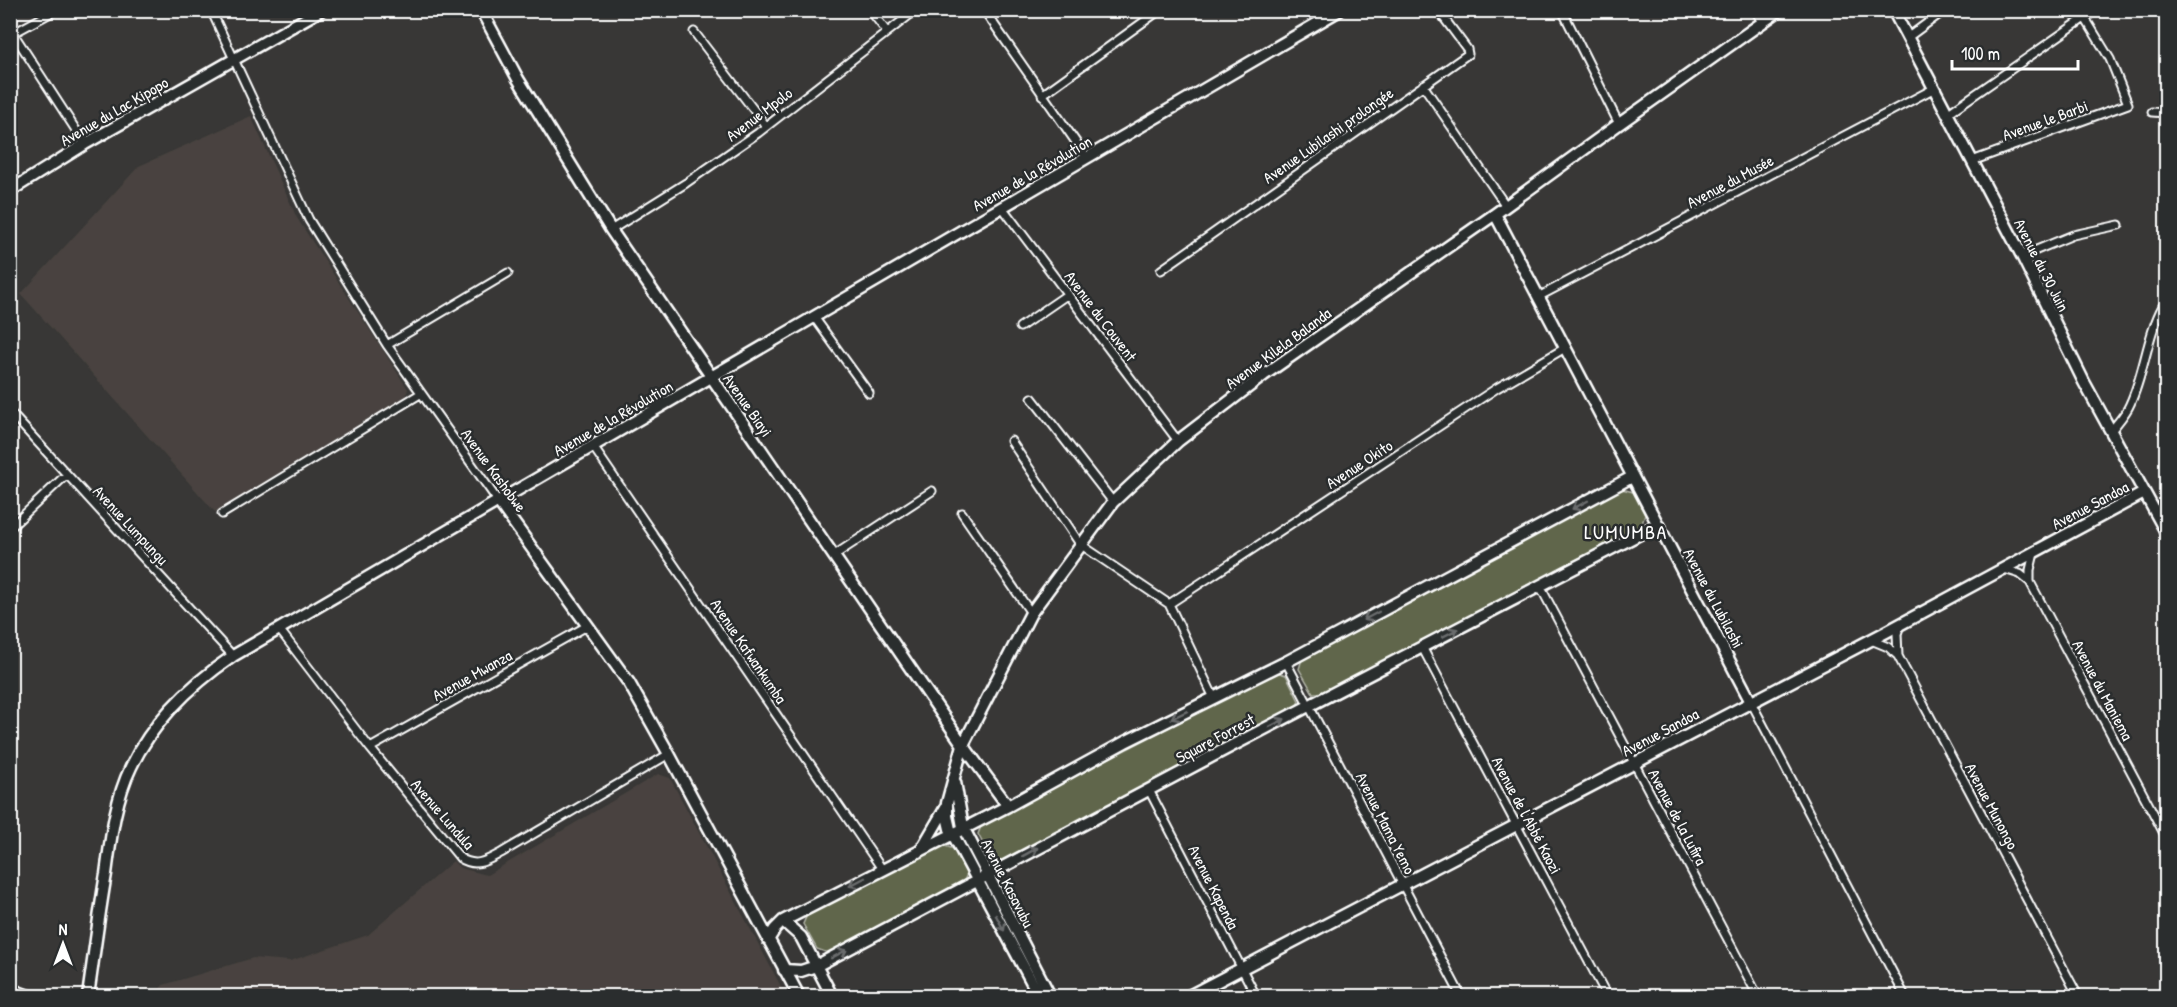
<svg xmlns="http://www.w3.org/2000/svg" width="2177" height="1007" font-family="'Patrick Hand',sans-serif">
  <rect width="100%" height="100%" fill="#383736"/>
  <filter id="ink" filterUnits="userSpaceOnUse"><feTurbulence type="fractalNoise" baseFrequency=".0167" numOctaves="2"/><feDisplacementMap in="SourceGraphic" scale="12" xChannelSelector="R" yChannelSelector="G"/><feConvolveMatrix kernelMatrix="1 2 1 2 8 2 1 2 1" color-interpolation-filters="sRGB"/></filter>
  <g filter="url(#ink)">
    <path fill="#48433f" d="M 251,116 L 297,218 L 408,389 L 406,396 L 215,512 L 21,294 L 139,166 Z
      M 658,774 L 670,778 L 786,996 L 154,996 L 163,985 L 253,958 L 290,961 L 368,935 L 453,861 L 460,868 L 487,875 Z"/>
    <path fill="#60664c" stroke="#b0b2a6" stroke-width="1.5" d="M 1622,489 L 1633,492 L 1645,515 L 1641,526 L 1324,693 L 1313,693 L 1299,669 L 1302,659 Z
      M 1276,672 L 1286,675 L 1299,701 L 1295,709 L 1003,862 L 991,859 L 978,834 L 982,824 Z
      M 942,845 L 954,849 L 967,874 L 963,883 L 828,953 L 817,949 L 803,924 L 807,915 Z"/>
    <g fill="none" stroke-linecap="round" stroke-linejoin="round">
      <g stroke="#fff" stroke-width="11">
        <path id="street" d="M 211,10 L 309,220 L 387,345 L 498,501
          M 870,10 L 887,32
          M 984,10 L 1087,158
          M 1562,10 L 1619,124
          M 1754,10 L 1764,22
          M 694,32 L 766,126
          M 13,33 L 85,144
          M 10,35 L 56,10
          M 1907,38 L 1945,10
          M 1423,85 L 1506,206
          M 1042,95 L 1160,10
          M 2152,112 L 2166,113
          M 1947,114 L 2096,10
          M 1972,161 L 2128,104 L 2110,59 L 2085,18
          M 1002,207 L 1178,441
          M 611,230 L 686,183 L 758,133 L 916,10
          M 2022,256 L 2073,235 L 2119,225
          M 1161,270 L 1468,54 L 1467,49 L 1438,10
          M 1538,297 L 1933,89
          M 814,317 L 869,393
          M 1020,327 L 1068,294
          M 387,345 L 508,273
          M 1032,398 L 1113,502
          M 10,412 L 233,656
          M 2111,431 C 2117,423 2126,414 2130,404 C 2144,375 2147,335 2163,306 L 2166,305
          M 1011,441 L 1080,544 L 1169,604 L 1214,698
          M 594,448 L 882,869
          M 962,513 L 1031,613
          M 222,514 L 420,394
          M 10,528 L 66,475
          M 2034,553 L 2030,570 L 2030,582 L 2166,837
          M 833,556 L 932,491
          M 2004,569 L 2020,574 L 2030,582
          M 1540,586 L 1758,996
          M 1169,604 L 1497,388 L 1565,348
          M 1900,625 L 1897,634 L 1898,656 L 2078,996
          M 279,629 L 370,748 L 460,858 C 476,868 486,861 501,853 L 669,754
          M 1871,640 L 1888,647 L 1898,656
          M 1422,647 L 1607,996
          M 1286,662 L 1461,996
          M 1751,702 L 1905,996
          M 370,748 L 587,626
          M 1149,790 L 1256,996
          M 10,987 L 34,996"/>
      </g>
      <g stroke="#fff" stroke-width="15">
        <path id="secondary" d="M 481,10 L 518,79 L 611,230 L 963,745 L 1008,806
          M 1893,10 L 2022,256 L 2084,382 L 2166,532
          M 10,191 L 85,144 L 321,10
          M 1495,214 L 1751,702
          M 498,501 L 629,683 L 669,754 L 799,996
          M 955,782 L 963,827 L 1050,996
          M 922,848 L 946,807
          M 783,921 L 801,937 L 832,996
          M 768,940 L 775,929 L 783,921 L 1008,806 L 1125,742 L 1286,662 L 1632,477
          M 784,970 L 801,971 L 816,966 L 1224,750 L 1657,525
          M 88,996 C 94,955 99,914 106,874 C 111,837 115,800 131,767 C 153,721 192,684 233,656 C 603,443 971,226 1340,10
          M 1039,996 L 950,829 L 947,816 L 947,803 L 963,745 L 1031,613 L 1113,502 L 1178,441 L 1264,375 L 1495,214 L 1619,124 L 1780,10
          M 1189,996 L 1886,632 L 2144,493"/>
      </g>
      <use href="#street" stroke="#2a2d2e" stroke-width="7"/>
      <use href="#secondary" stroke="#2a2d2e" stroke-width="10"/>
    </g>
    <defs><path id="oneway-shaft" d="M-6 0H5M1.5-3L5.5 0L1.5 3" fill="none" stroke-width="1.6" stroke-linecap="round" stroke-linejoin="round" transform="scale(1.5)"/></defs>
    <g stroke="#6a6c6d">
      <use href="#oneway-shaft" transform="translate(1580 505) rotate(152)"/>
      <use href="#oneway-shaft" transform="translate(1371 616) rotate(152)"/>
      <use href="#oneway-shaft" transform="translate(1450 633) rotate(-27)"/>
      <use href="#oneway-shaft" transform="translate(1179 715) rotate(154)"/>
      <use href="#oneway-shaft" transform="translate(1277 723) rotate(-27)"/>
      <use href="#oneway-shaft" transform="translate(1030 852) rotate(-29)"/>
      <use href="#oneway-shaft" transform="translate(857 882) rotate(152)"/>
      <use href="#oneway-shaft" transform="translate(1000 923) rotate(62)"/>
      <use href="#oneway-shaft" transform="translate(839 954) rotate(-28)"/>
    </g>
  </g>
  <g text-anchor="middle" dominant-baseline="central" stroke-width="5" stroke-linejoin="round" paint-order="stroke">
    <g font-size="16" fill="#fff" stroke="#2a2d2e">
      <text transform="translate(114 111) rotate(-30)">Avenue du Lac Kipopo</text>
      <text transform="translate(759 114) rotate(-37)">Avenue Mpolo</text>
      <text transform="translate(2045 120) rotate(-20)">Avenue le Barbi</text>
      <text transform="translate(1328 135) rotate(-35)">Avenue Lubilashi prolongée</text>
      <text transform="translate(1032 173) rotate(-30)">Avenue de la Révolution</text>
      <text transform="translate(1730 181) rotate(-28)">Avenue du Musée</text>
      <text transform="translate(2042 265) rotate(63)">Avenue du 30 Juin</text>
      <text transform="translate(1101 316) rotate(53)">Avenue du Couvent</text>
      <text transform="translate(1278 348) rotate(-36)">Avenue Kilela Balanda</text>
      <text transform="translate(748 405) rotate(55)">Avenue Biayi</text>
      <text transform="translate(613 418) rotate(-30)">Avenue de la Révolution</text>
      <text transform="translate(1359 464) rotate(-33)">Avenue Okito</text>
      <text transform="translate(494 470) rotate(54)">Avenue Kashobwe</text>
      <text transform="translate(2090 505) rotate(-28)">Avenue Sandoa</text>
      <text transform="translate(131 525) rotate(47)">Avenue Lumpungu</text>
      <text transform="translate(1714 598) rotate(62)">Avenue du Lubilashi</text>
      <text transform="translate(749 651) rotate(56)">Avenue Kafwankumba</text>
      <text transform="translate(472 675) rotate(-29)">Avenue Mwanza</text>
      <text transform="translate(2103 690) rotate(62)">Avenue du Maniema</text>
      <text transform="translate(1660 732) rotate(-28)">Avenue Sandoa</text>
      <text transform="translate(1215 738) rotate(-28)">Square Forrest</text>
      <text transform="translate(1992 806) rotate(62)">Avenue Munongo</text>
      <text transform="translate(443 814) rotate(49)">Avenue Lundula</text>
      <text transform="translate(1527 815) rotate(62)">Avenue de l'Abbé Kaozi</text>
      <text transform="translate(1678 817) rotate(62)">Avenue de la Lufira</text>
      <text transform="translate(1386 823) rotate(63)">Avenue Mama Yemo</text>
      <text transform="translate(1008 883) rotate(63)">Avenue Kasavubu</text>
      <text transform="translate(1214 887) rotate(63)">Avenue Kapenda</text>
    </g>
    <g font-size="20" letter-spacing="1.5" fill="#fff" stroke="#2a2d2e">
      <text x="1626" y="531">LUMUMBA</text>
    </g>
  </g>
  <rect width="2177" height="1007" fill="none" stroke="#2a2d2e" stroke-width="36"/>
  <rect x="18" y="18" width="2141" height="971" fill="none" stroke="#fff" stroke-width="2" filter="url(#ink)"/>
  <g transform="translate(63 944)" stroke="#2a2d2e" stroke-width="4.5" paint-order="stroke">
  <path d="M0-4.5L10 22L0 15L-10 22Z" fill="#ffffff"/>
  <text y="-9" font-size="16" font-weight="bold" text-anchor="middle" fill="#ffffff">N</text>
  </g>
  <path d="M1952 60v9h126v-9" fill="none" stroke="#ffffff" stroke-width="3"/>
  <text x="1961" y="60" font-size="18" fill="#ffffff" stroke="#2a2d2e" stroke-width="4.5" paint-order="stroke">100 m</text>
</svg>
